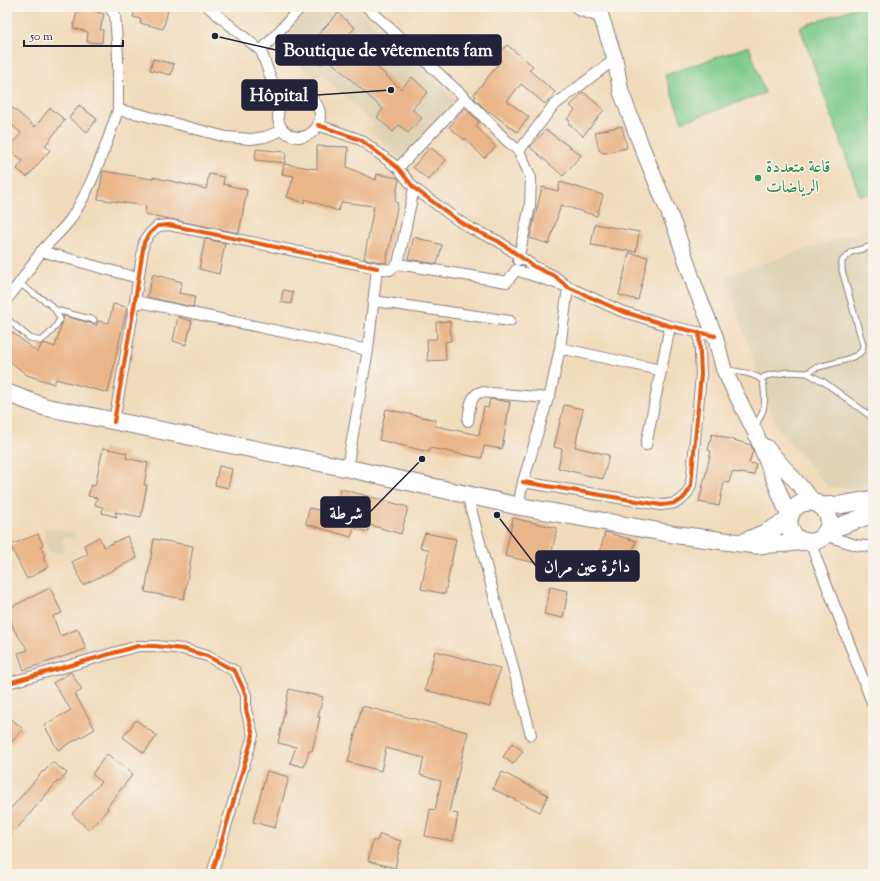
<svg xmlns="http://www.w3.org/2000/svg" width="880" height="881" font-family="'Sorts Mill Goudy',Amiri,serif">
  <rect width="100%" height="100%" fill="#f7f3e8"/>
  <filter id="ink" filterUnits="userSpaceOnUse"><feTurbulence type="fractalNoise" baseFrequency=".025" numOctaves="2"/><feDisplacementMap in="SourceGraphic" scale="8" xChannelSelector="R" yChannelSelector="G"/><feConvolveMatrix kernelMatrix="1 2 1 2 8 2 1 2 1" color-interpolation-filters="sRGB"/></filter>
  <filter id="wash" filterUnits="userSpaceOnUse"><feTurbulence type="fractalNoise" baseFrequency=".012" numOctaves="4" result="noise"/><feDisplacementMap in="SourceGraphic" scale="16" xChannelSelector="R" yChannelSelector="G"/><feGaussianBlur stdDeviation="0.9" result="paint"/><feColorMatrix in="noise" values="0 0 0 0 0 0 0 0 0 0 0 0 0 0 0 0 0 1.4 0 .05"/><feComposite in="paint" operator="in"/></filter>
  <g filter="url(#wash)">
    <rect width="100%" height="100%" fill="#f1dbbb"/>
    <path fill="#ded3b5" d="M 312,7 L 356,7 L 455,100 L 400,159 L 369,130 L 374,124 L 321,74 L 316,79 L 278,43 Z
      M 873,227 L 873,488 L 867,489 L 828,487 L 775,424 L 725,276 Z
      M 45,528 L 75,533 L 74,539 L 64,537 L 62,544 L 65,546 L 61,553 L 49,551 L 44,539 Z"/>
    <path fill="#7cca89" stroke="#4f7662" d="M 857,7 L 873,7 L 873,192 L 860,196 L 800,27 Z
      M 749,46 L 765,93 L 682,122 L 665,75 Z"/>
    <g id="blocks">
      <path fill="#eab689" d="M 78,7 L 104,14 L 100,30 L 103,30 L 102,43 L 87,42 L 88,32 L 73,28 Z
        M 136,7 L 169,7 L 163,29 L 140,23 L 141,19 L 133,17 Z
        M 338,13 L 355,28 L 345,38 L 401,89 L 412,77 L 428,92 L 412,109 L 422,118 L 408,133 L 399,125 L 393,132 L 377,117 L 383,109 L 327,58 L 321,64 L 305,49 Z
        M 507,45 L 533,66 L 529,70 L 555,92 L 545,104 L 521,84 L 507,101 L 529,117 L 517,132 L 489,111 L 488,112 L 474,98 L 476,96 L 474,94 L 501,61 L 496,58 Z
        M 153,59 L 174,64 L 171,75 L 150,70 Z
        M 583,92 L 604,110 L 583,136 L 568,123 L 570,121 L 567,119 L 575,110 L 570,106 Z
        M 79,105 L 97,119 L 87,132 L 69,118 Z
        M 13,108 L 35,127 L 50,108 L 65,120 L 45,146 L 50,150 L 27,177 L 17,169 L 23,161 L 8,148 L 21,133 L 7,121 L 7,115 Z
        M 465,108 L 479,122 L 476,126 L 496,147 L 484,158 L 465,138 L 464,140 L 449,127 Z
        M 622,126 L 627,148 L 603,153 L 599,150 L 595,132 Z
        M 546,130 L 581,155 L 563,176 L 530,147 Z
        M 317,146 L 348,147 L 347,167 L 376,180 L 377,174 L 398,178 L 399,179 L 395,202 L 398,203 L 386,263 L 364,259 L 374,206 L 342,202 L 338,211 L 305,199 L 304,203 L 287,197 L 294,176 L 282,174 L 284,164 L 317,169 Z
        M 430,147 L 446,160 L 428,180 L 413,167 Z
        M 256,149 L 286,152 L 285,163 L 255,160 Z
        M 103,171 L 152,179 L 153,177 L 206,189 L 209,174 L 224,177 L 223,184 L 247,190 L 239,233 L 145,214 L 146,206 L 98,199 Z
        M 560,182 L 603,195 L 597,216 L 561,205 L 549,244 L 530,238 L 542,187 L 558,191 Z
        M 595,224 L 639,232 L 636,252 L 591,245 Z
        M 414,237 L 442,245 L 437,264 L 408,259 Z
        M 205,239 L 225,243 L 219,274 L 199,269 Z
        M 629,253 L 648,257 L 638,300 L 619,295 Z
        M 153,274 L 182,282 L 179,293 L 195,296 L 193,307 L 147,297 Z
        M 283,290 L 293,292 L 291,304 L 281,302 Z
        M 113,304 L 127,307 L 108,393 L 56,379 L 54,384 L 27,375 L 7,359 L 7,328 L 38,353 L 41,345 L 44,343 L 55,347 L 64,316 L 97,325 L 98,321 L 109,323 Z
        M 178,317 L 192,321 L 186,345 L 173,341 Z
        M 450,321 L 451,341 L 445,342 L 446,360 L 428,361 L 427,339 L 437,339 L 436,322 Z
        M 490,399 L 510,402 L 502,449 L 484,446 L 482,458 L 430,448 L 429,452 L 379,440 L 386,409 L 436,420 L 435,426 L 479,435 L 484,407 L 488,408 Z
        M 564,405 L 583,409 L 575,447 L 609,455 L 603,479 L 558,468 L 562,449 L 554,447 Z
        M 712,434 L 751,445 L 753,450 L 749,463 L 756,464 L 754,475 L 732,472 L 729,483 L 724,482 L 719,506 L 699,502 L 711,451 L 708,450 Z
        M 103,448 L 127,453 L 126,458 L 148,463 L 144,485 L 147,485 L 141,517 L 115,512 L 117,517 L 102,513 L 103,507 L 95,505 L 97,498 L 88,496 L 91,485 L 95,486 Z
        M 219,466 L 232,469 L 228,488 L 215,485 Z
        M 341,489 L 408,507 L 401,534 L 370,525 L 368,532 L 354,528 L 351,537 L 306,524 L 309,508 L 335,513 Z
        M 513,518 L 557,528 L 549,566 L 505,556 Z
        M 605,532 L 636,541 L 627,575 L 596,567 Z
        M 425,533 L 456,539 L 445,594 L 421,589 L 429,550 L 420,547 Z
        M 38,534 L 43,545 L 40,546 L 45,556 L 43,557 L 48,567 L 27,579 L 10,545 Z
        M 127,536 L 137,558 L 83,585 L 72,562 L 88,554 L 84,545 L 99,537 L 104,547 Z
        M 154,539 L 193,546 L 184,599 L 145,592 Z
        M 550,587 L 568,591 L 563,618 L 544,614 Z
        M 50,588 L 62,613 L 53,616 L 60,636 L 78,629 L 86,649 L 24,670 L 18,653 L 28,650 L 14,630 L 7,609 Z
        M 435,651 L 500,668 L 490,707 L 425,690 Z
        M 71,672 L 82,690 L 75,694 L 95,729 L 58,750 L 44,725 L 71,710 L 53,683 Z
        M 289,689 L 323,697 L 318,717 L 320,717 L 312,751 L 309,751 L 304,767 L 290,763 L 296,747 L 278,743 Z
        M 362,706 L 468,732 L 449,812 L 458,814 L 453,841 L 425,836 L 430,809 L 435,810 L 441,781 L 420,775 L 424,758 L 386,748 L 381,771 L 348,762 Z
        M 7,715 L 23,729 L 7,747 Z
        M 136,720 L 157,736 L 144,753 L 123,737 Z
        M 512,743 L 523,751 L 513,764 L 503,757 Z
        M 107,754 L 133,774 L 107,807 L 108,809 L 89,830 L 72,814 L 101,782 L 92,774 Z
        M 52,762 L 67,773 L 60,782 L 58,781 L 7,840 L 7,813 L 43,771 L 44,772 Z
        M 267,771 L 289,777 L 275,828 L 253,822 Z
        M 502,772 L 548,795 L 540,812 L 493,789 Z
        M 380,834 L 401,841 L 395,868 L 368,861 L 373,840 L 377,841 Z"/>
    </g>
  </g>
  <g filter="url(#ink)">
    <use href="#blocks" fill-opacity="0" stroke="#8a7e7b" stroke-width="1"/>
    <g fill="none" stroke-linecap="round" stroke-linejoin="round">
      <g stroke="#8a7e7b" stroke-width="7">
        <path id="service" d="M 56,310 L 94,320
          M 7,319 L 30,338 L 40,341 C 50,335 55,329 60,319 C 54,305 48,303 36,295 C 30,292 25,287 20,284
          M 727,370 C 735,371 754,373 760,379 C 763,381 764,386 764,390 C 766,405 763,414 755,426
          M 807,373 L 815,368 L 845,360 L 857,355 L 862,351 L 863,345 L 842,270 L 842,261 L 851,252 L 873,246
          M 761,379 L 766,376 L 788,372 L 807,373 L 824,382 L 873,418"/>
      </g>
      <g stroke="#8a7e7b" stroke-width="12">
        <path id="minor" d="M 109,7 L 115,15 L 116,29 L 118,56 L 118,110
          M 208,7 L 261,51 L 273,84 L 287,98
          M 367,7 L 465,98 L 506,140 L 519,151
          M 576,7 L 578,10 L 600,17
          M 261,51 L 301,7
          M278 116a21 21 0 1 1 42 0a21 21 0 1 1-42 0Z
          M 318,125 L 361,140 L 398,168 L 414,188 L 456,219 L 472,229 L 498,241 L 518,255 L 533,266 L 554,276 L 568,287 L 621,311 L 670,326 L 715,336
          M 398,168 L 465,98
          M 41,251 L 138,278
          M 518,260 L 530,206 L 531,178 L 519,151 L 553,106 L 615,59
          M 398,264 L 507,282 L 516,270 L 568,287 L 560,348 L 550,395 L 548,398 L 523,482 L 518,506
          M 7,299 C 20,284 30,267 41,252 C 50,240 64,230 72,217 C 92,187 106,145 118,110 L 139,114 L 226,137 L 251,139 L 265,137 L 283,130
          M 135,301 L 368,350
          M 374,301 L 510,321
          M 560,348 L 660,370
          M 468,421 C 470,410 469,397 480,392 L 548,398
          M 114,422 L 135,301 L 144,242 L 150,233 L 158,226 L 169,225 L 377,268
          M 646,445 L 670,326
          M 347,468 L 368,350 L 377,268 L 390,270 L 398,264 L 414,188
          M 523,482 L 661,505 C 678,504 685,501 691,485 L 701,374 L 699,332
          M 467,494 L 531,735
          M 824,535 L 856,545 L 873,547
          M 810,542 L 873,705
          M 7,681 L 12,682 L 138,646 L 155,646 L 183,649 L 207,656 L 235,671 L 246,695 L 246,710 L 253,735 L 212,874"/>
      </g>
      <g stroke="#8a7e7b" stroke-width="17">
        <path id="secondary" d="M 598,7 L 615,59 L 621,92 L 641,145 L 676,230 L 695,287 L 715,336 L 724,370 L 756,434 L 789,517
          M 766,447 L 815,503"/>
      </g>
      <g stroke="#8a7e7b" stroke-width="19">
        <path id="primary" d="M 7,393 L 45,407 L 347,468 L 518,506 L 678,535 L 756,545 L 788,543 L 804,541
          M789 522a20 20 0 1 1 40 0a20 20 0 1 1-40 0Z
          M 821,506 L 840,505 L 873,499
          M 826,531 L 873,514
          M 746,541 L 765,533 L 789,520"/>
      </g>
      <use href="#service" stroke="#fff" stroke-width="5"/>
      <use href="#minor" stroke="#fff" stroke-width="10"/>
      <use href="#secondary" stroke="#fff" stroke-width="15"/>
      <use href="#primary" stroke="#fff" stroke-width="17"/>
      <g stroke="#f7f3e8" stroke-width="6">
        <path id="cycleway" d="M 318,125 L 361,140 L 398,168 L 414,188 L 456,219 L 472,229 L 498,241 L 518,255 L 533,266 L 554,276 L 568,287 L 621,311 L 670,326 L 715,336
          M 114,422 L 135,301 L 144,242 L 150,233 L 158,226 L 169,225 L 377,268
          M 523,482 L 661,505 C 678,504 685,501 691,485 L 701,374 L 699,332
          M 7,681 L 12,682 L 138,646 L 155,646 L 183,649 L 207,656 L 235,671 L 246,695 L 246,710 L 253,735 L 212,874"/>
      </g>
      <use href="#cycleway" stroke="#e8590c" stroke-width="4"/>
    </g>
  </g>
  <circle fill="#2e9e5b" stroke="#f7f3e8" stroke-width="1.5" cx="758" cy="178" r="4"/>
  <g text-anchor="middle" dominant-baseline="central" stroke-width="3" stroke-linejoin="round" paint-order="stroke">
    <g font-size="17" fill="#27864d" stroke="#f7f3e8" text-anchor="start">
      <text x="766" y="168">قاعة متعددة<tspan x="766" dy="20">الرياضات</tspan></text>
    </g>
  </g>
  <path fill="none" stroke="#22223b" stroke-width="1.5" d="M215 36L276 50M391 90L317 95M422 459L370 512M497 515L536 566"/>
  <g fill="#22223b" stroke="#f7f3e8" stroke-width="1.5">
    <circle cx="215" cy="36" r="4"/>
    <circle cx="391" cy="90" r="4"/>
    <circle cx="422" cy="459" r="4"/>
    <circle cx="497" cy="515" r="4"/>
  </g>
  <g fill="#22223b" stroke="#22223b" stroke-width="1.5">
    <rect x="276" y="35" width="225" height="30" rx="4"/>
    <rect x="242" y="80" width="75" height="30" rx="4"/>
    <rect x="321" y="497" width="49" height="30" rx="4"/>
    <rect x="536" y="551" width="103" height="30" rx="4"/>
  </g>
  <g font-size="18" text-anchor="middle" font-weight="bold" fill="#fff">
    <text x="388" y="56">Boutique de vêtements fam</text>
    <text x="279" y="101">Hôpital</text>
    <text x="346" y="519">شرطة</text>
    <text x="587" y="572">دائرة عين مران</text>
  </g>
  <rect width="880" height="881" fill="none" stroke="#f7f3e8" stroke-width="24"/>
  <path d="M24 40v6h99v-6" fill="none" stroke="#22223b" stroke-width="2"/>
  <text x="30" y="40" font-size="12" fill="#22223b" stroke="#f7f3e8" stroke-width="3" paint-order="stroke">50 m</text>
</svg>
